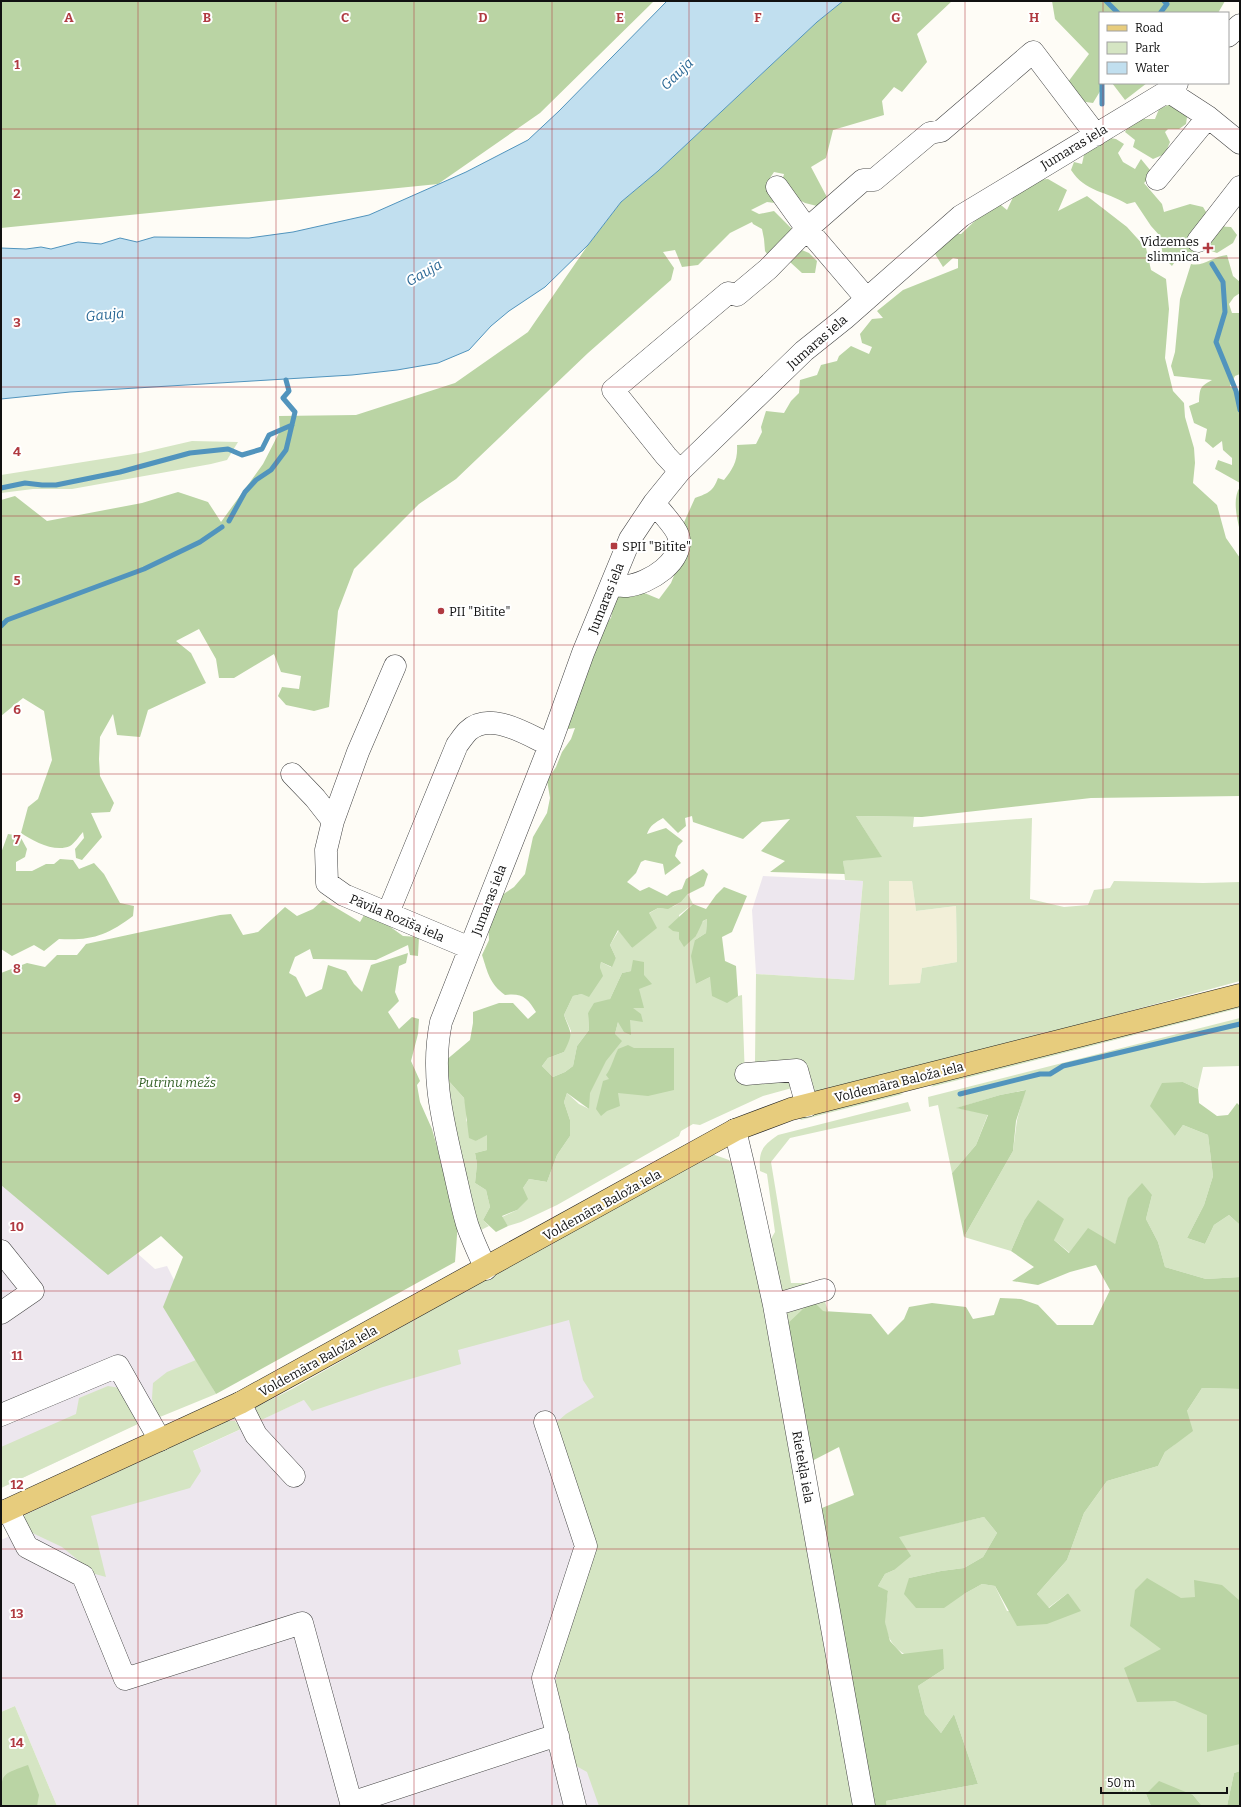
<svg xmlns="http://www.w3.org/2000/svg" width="1241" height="1807" font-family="Bitter,serif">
  <rect width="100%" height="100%" fill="#fefcf6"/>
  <path fill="#ede7ee" d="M 763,876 L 863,881 L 854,980 L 756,974 L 752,910 Z
    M 1,1133 L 155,1269 L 167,1266 L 181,1294 L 256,1368 L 1,1488 Z
    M 700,1170 L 840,1806 L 57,1806 L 15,1706 L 1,1712 L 1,1540 L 397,1357 Z"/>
  <path fill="#f2efd8" d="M 888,881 L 912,881 L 916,911 L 956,906 L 957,962 L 922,968 L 920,983 L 889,986 Z"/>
  <path fill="#d5e5c3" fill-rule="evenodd" d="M 192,441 L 238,442 L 227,460 L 211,464 L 72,489 L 33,489 L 1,493 L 1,475 L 140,453 Z
    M 856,816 L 914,817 L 913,827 L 1032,818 L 1030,899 L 1064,907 L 1088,905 L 1094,890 L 1110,888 L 1114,881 L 1203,883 L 1240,882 L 1240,981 L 1045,1034 L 814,1092 L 807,1086 L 803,1060 L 755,1062 L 756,974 L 854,980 L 863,881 L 845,880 L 843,861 L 881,856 ZM 889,881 L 912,881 L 916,911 L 956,906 L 957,962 L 922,968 L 920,983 L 889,985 Z
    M 688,894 L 693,904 L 679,915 L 680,932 L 696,936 C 698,929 700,922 707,919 L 706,933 L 695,940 L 696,984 L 710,977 L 738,996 L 742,995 L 745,1078 L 783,1079 L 790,1083 L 792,1088 L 763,1096 L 700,1125 L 693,1124 L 681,1131 L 679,1136 L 557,1205 L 521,1222 L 508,1226 L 502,1217 L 517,1210 L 523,1188 L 529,1179 L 547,1182 L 557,1155 L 570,1136 L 570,1120 L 564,1102 L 567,1093 L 579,1104 L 589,1109 L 589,1093 L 615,1034 L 618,1022 L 632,1008 L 639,993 L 631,971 L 622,973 L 610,999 L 588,1013 L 589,1030 L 577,1046 L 573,1066 L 565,1072 L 553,1077 L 542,1066 L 548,1058 L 564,1052 L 571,1031 L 564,1015 L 573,996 L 582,994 L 600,968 L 601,962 L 611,967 L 616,958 L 610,945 L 619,930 L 632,948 L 651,919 L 648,914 L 658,908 C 672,910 680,904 688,894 Z
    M 1240,1005 L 1240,1008 L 931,1087 L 934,1084 Z
    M 1240,1018 L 1240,1066 L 1203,1067 L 1198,1089 L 1183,1082 L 1175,1136 L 1183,1125 L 1208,1135 L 1213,1176 L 1204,1205 L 1187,1238 L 1205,1244 L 1214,1225 L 1229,1215 L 1240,1225 L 1240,1277 L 1206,1279 L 1165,1267 L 1158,1242 L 1146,1219 L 1152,1195 L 1122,1224 L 1115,1244 L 1070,1253 L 1054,1240 L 1024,1221 L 1011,1251 L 964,1237 L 1013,1151 L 1017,1120 L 1025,1090 L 1000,1095 L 957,1108 L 988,1114 L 976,1145 L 952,1173 L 938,1105 L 929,1107 L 928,1097 Z
    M 447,1079 L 464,1098 L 467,1110 L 466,1120 L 476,1141 L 487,1134 L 487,1150 L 475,1153 L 477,1164 L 475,1183 L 486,1190 L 490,1207 L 483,1220 L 489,1226 L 481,1230 L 473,1209 L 451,1111 Z
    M 898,1092 L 903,1094 L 801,1120 L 799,1117 Z
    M 908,1102 L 911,1111 L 790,1138 L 771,1162 L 791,1283 L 819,1283 L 828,1311 L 823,1311 L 784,1327 L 769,1242 L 775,1232 L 767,1174 L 760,1171 C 759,1151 761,1147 778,1135 Z
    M 712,1154 L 729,1160 L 737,1171 L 766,1305 L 858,1806 L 599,1806 L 587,1772 L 569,1762 L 553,1705 L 557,1672 L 551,1662 L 590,1546 L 550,1428 L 566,1414 L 594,1397 L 583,1380 L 569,1320 L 458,1350 L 461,1364 L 383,1387 L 312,1411 L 304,1400 L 257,1422 L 254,1415 L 256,1407 L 292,1389 L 692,1163 Z
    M 196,1360 L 216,1394 L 155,1419 L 152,1398 L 153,1383 L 167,1372 Z
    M 108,1386 L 120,1388 L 138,1424 L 1,1488 L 1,1447 L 76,1414 L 79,1398 Z
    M 1202,1388 L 1240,1389 L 1240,1771 L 1234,1773 L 1227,1806 L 1202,1806 L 1193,1795 L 1146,1794 L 1151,1806 L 887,1806 L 886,1801 L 978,1784 L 954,1714 L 941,1733 L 925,1714 L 918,1686 L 944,1669 C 917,1660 889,1656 885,1623 C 884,1613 887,1601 888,1592 L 878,1586 L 885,1574 L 894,1570 L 899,1536 L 984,1517 L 997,1533 L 983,1557 L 964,1568 L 941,1571 L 909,1578 L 964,1594 L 982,1584 L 995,1586 L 1007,1611 L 1080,1611 L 1068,1593 L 1048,1608 L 1037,1594 L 1067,1560 L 1084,1513 L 1107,1481 L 1158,1466 L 1165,1452 L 1174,1445 L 1187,1411 Z
    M 227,1421 L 235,1421 L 241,1429 L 193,1451 L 201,1471 L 190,1488 L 91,1516 L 106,1577 L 95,1574 L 62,1547 L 24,1529 L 21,1523 L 25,1515 Z
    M 15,1706 L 57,1806 L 1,1806 L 1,1712 Z"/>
  <path fill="#bad4a4" d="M 1,1 L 654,1 L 540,113 L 438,184 L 1,228 Z
    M 843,1 L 952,1 L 917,34 L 927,62 L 902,92 L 894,87 L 882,101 L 884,115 L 833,130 L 826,158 L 811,167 L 829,201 L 825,208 L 805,203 L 780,189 L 784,174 L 774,172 L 770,178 L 776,184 L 781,200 L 775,203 L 767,202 L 751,210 L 759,214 L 774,211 L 797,234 L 797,248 L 809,253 L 817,261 L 815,273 L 802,273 L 790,262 L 774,264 L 765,251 L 764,239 L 762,229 L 753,224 L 752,222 L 730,233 L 698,265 L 682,267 L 675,250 L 663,252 L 674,268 L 671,280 L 588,353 L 456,479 L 419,504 L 354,569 L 338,611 L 329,707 L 314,711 L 286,705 L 278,696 L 282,687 L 299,689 L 301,676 L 281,672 L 274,654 L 234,678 L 219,678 L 216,659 L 199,629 L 176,641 L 191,653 L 206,683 L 148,710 L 140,737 L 117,735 L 113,714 L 100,737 L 99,759 L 100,776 L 114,803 L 110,812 L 91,813 L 102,837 L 82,860 L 76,858 L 75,849 L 84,838 L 83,832 C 79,836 75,843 70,846 C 55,853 33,841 21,833 L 28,807 L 38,799 L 52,760 L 44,711 L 23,698 L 1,716 L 1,500 L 15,496 L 47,521 L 142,503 L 178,492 L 208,502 L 221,522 L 263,464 L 280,431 L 279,416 L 356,415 L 455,383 L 528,332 L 588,245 L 621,202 L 658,171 L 817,22 Z
    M 1052,1 L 1225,1 L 1218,13 L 1100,13 L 1100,83 L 1105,83 L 1093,103 L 1079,101 L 1068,82 L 1089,54 L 1055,19 Z
    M 1112,83 L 1147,83 L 1125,100 Z
    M 1173,103 L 1187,117 L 1186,124 L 1179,129 L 1168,129 L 1165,132 L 1170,142 L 1165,154 L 1153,159 L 1133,147 L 1135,140 L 1125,132 L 1132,119 L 1155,119 L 1159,109 Z
    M 1104,137 L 1116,139 L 1124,144 L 1118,153 L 1123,162 L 1135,169 L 1141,159 L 1150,170 L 1150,177 L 1144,183 L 1162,204 L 1164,212 L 1190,204 L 1203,207 C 1210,219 1216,227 1231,227 L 1237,235 L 1233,243 L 1217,253 L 1203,248 C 1190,256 1181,252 1172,266 L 1163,257 L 1160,236 L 1151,226 L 1135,202 L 1127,204 C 1106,191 1085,192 1071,170 L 1074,162 L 1082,164 L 1086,146 Z
    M 1048,179 L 1067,190 L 1058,211 L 1087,196 L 1127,227 L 1146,248 L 1151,270 L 1166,279 L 1169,309 L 1165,358 L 1173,391 L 1184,403 L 1185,417 L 1194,448 L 1195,463 L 1193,483 L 1217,505 L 1226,538 L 1240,558 L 1240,796 L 1091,798 L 922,817 L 856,816 L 882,857 L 843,861 L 845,874 L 770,872 L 785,861 L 761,851 L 790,819 L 762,822 L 743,839 L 693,822 L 692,816 L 685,818 L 686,826 L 678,833 L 663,818 C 655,823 650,825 647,834 L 666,828 L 683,841 L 678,846 L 675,856 L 681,863 L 665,875 L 663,864 L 645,860 L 641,862 L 636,873 L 627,882 L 640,891 L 649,887 L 667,896 L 672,892 L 682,889 L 686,879 L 703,869 L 708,874 L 704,886 L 688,894 L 681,902 L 668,909 L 658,908 L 649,913 L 657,928 L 632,948 L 618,930 L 610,945 L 616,958 L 612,967 L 601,962 L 600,968 L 603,976 L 589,997 L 582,994 L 573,996 L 564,1015 C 571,1035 574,1031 564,1052 L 548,1058 L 542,1066 L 553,1077 L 565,1072 L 573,1066 L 577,1046 L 589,1030 L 588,1013 L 594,1003 L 610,999 L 622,973 L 631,971 L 633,960 L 644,962 L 644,975 L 652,984 L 639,989 L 644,1008 L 633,1008 L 641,1014 L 643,1022 L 630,1020 L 631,1035 L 624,1032 L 618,1022 L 615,1034 L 622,1041 L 606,1061 L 590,1093 L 589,1109 L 567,1093 L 564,1102 L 570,1120 L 570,1136 L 557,1155 L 547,1182 L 529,1179 L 523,1188 L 528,1199 L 517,1210 L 502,1216 L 508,1226 L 496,1232 L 483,1220 L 490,1207 L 486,1190 L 475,1183 L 477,1164 L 475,1153 L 487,1150 L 487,1135 L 476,1141 L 469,1138 L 464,1098 L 447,1079 L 445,1061 L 470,1040 L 473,1023 L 473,1012 L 499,1003 L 513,1003 L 528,1019 L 536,1012 C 527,998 523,993 505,995 C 489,983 488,973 482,955 L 489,940 L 488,920 L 502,895 L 514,887 L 525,874 L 533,837 L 547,813 L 550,798 L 547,780 L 556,767 L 562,752 L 571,739 L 575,728 L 562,730 L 601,627 L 611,618 L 616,590 L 642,592 L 659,599 L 671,583 L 677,568 L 681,529 L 695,498 C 709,493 713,491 718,478 L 724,480 C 733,469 738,460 737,445 L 756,444 L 762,432 L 761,427 L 766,411 L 784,413 L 791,401 L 799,393 L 800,380 L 817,375 L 821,365 L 837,361 L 839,356 L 851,346 L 869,354 L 872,347 L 862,343 L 860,334 L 872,319 L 883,318 L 877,311 L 903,290 L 958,268 L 958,259 L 953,258 L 943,267 L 932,249 L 950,234 L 961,234 L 996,201 L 1007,210 L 1016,191 L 1037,180 Z
    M 1227,255 L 1233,276 L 1240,282 L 1240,293 L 1234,297 L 1229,304 L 1232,313 L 1240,313 L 1240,374 L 1235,376 L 1230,386 L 1240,392 L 1240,483 L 1215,469 L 1218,460 L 1232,465 L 1232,458 L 1223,450 L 1222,441 L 1213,448 L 1205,441 L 1207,429 L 1194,423 L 1189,406 L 1199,402 C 1200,387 1200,387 1212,380 L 1174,376 L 1171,366 L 1175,352 L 1180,299 L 1191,264 C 1203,267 1214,256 1227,255 Z
    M 1240,487 L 1240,531 C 1237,519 1232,498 1240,487 Z
    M 8,834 L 20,836 L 27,849 L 25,857 L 16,862 L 16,871 L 32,871 L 46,864 L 54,864 L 60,859 L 73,860 L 79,869 L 94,863 L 104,874 L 120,903 L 134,906 L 133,916 C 108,935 91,941 59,939 L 44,951 L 34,945 L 12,956 L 1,949 L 1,853 Z
    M 724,887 L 747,896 L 732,932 L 722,937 L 725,961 L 736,966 L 738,996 L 727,1003 L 712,996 L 710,977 L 696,984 L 691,956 L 695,940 L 706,933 L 707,919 L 703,921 L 696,936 L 684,947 L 679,939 L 679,932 L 673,931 L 668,927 L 693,904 L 706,909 L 716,895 Z
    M 323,900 L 360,922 L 367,910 L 403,936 L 419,937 L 418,956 L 410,955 L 408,945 L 376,960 L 313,959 L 310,949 L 295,957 L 289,973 L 296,977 L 306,997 L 322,989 L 328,965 L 346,971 L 354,984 L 362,992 L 371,965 L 408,953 L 406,963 L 399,966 L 395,992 L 399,1001 L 388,1012 L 399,1029 L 412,1017 L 419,1019 L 418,1034 L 411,1061 L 420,1081 L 417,1085 L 420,1102 L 432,1129 L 458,1222 L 455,1262 L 216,1394 L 163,1307 L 183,1257 L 161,1236 L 108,1275 L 1,1185 L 1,973 L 27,963 L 45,967 L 57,955 L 77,955 L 86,944 L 220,915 L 231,914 L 243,935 L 258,932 L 285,907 L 297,916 L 313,909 Z
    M 628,1045 L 634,1048 L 674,1048 L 674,1090 L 648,1096 L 618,1093 L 620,1106 L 607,1111 L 601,1116 L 596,1109 L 603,1081 L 609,1079 L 606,1075 C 611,1069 614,1057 618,1049 Z
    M 1183,1082 L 1198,1089 L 1199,1103 L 1217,1116 L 1228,1115 L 1237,1103 L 1240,1106 L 1240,1225 L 1229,1215 L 1214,1225 L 1205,1244 L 1187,1238 L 1204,1205 L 1213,1176 L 1208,1135 L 1183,1125 L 1175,1136 L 1150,1106 L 1162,1083 Z
    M 1026,1090 L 1016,1121 L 1013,1151 L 964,1237 L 952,1173 L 976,1145 L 988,1115 L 956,1108 L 1000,1095 Z
    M 1142,1183 L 1152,1195 L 1146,1219 L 1158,1242 L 1165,1267 L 1206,1279 L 1240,1277 L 1240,1389 L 1202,1388 L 1187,1411 L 1193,1431 L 1165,1452 L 1158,1466 L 1107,1481 L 1084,1513 L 1067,1560 L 1037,1594 L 1049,1608 L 1068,1593 L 1081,1611 L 1047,1624 L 1017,1626 L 995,1586 L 982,1584 L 964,1594 L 944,1608 L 916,1608 L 904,1594 L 909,1578 L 941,1571 L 964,1568 L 983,1557 L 997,1533 L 984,1517 L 899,1537 L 911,1556 L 894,1570 L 885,1574 L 878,1586 L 888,1591 L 885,1622 L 890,1641 L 902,1654 L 943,1649 L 944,1669 L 918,1686 L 925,1714 L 941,1733 L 954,1714 L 978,1784 L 886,1801 L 887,1806 L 870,1806 L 817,1510 L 854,1495 L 839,1447 L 808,1463 L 784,1327 L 803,1309 L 815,1303 L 823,1311 L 871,1314 L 888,1335 L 904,1319 L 909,1307 L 932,1303 L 966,1307 L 973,1319 L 994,1315 L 1000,1298 L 1021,1299 L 1038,1305 L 1057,1325 L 1093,1325 L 1110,1290 L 1096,1265 L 1070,1272 L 1038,1285 L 1012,1281 L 1034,1267 L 1011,1251 L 1024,1221 L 1038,1200 L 1064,1219 L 1054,1240 L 1069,1253 L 1088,1228 L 1115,1244 L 1128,1198 Z
    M 1147,1578 L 1181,1598 L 1195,1597 L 1194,1580 L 1222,1585 L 1240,1601 L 1240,1744 L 1207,1752 L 1207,1715 L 1175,1701 L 1137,1702 L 1124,1668 L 1161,1649 L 1130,1626 L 1135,1590 Z
    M 28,1765 L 39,1795 L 37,1806 L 1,1806 C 1,1773 0,1775 28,1765 Z
    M 1240,1771 L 1240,1806 L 1227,1806 L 1234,1773 Z
    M 1159,1781 L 1193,1795 L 1202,1806 L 1151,1806 L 1146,1794 Z"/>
  <path fill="#c1dfef" stroke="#5194bd" d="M 667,1 L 843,1 L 817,22 L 658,171 L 621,202 L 588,245 L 545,287 L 509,311 L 491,326 L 469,350 L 438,363 L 397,370 L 352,375 L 70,392 L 1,399 L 1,248 L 26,249 L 41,247 L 51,249 L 78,242 L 101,244 L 120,238 L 137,242 L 154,237 L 249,238 L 293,232 L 369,215 L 466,172 L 528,140 L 559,111 Z"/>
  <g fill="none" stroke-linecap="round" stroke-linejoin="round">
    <path stroke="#5194bd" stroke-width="5" d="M 1106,1 L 1118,13
      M 1161,12 L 1167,4 L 1164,1
      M 1102,104 L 1102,83
      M 1212,264 L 1223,282 L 1225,312 L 1216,342 L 1236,391 L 1240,410
      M 1,488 L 25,483 L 42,485 L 56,485 L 120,472 L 190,453 L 228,449 L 242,455 L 262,449 L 269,435 L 292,425
      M 229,521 L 245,492 L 256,480 L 271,470 L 286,450 L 295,412 L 283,398 L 289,391 L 286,380
      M 1,626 L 7,620 L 144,569 L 200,542 L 222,527
      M 960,1094 L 1040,1074 L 1050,1074 L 1063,1066 L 1240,1024"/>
    <g stroke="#444" stroke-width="23">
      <path id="minor" d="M 1228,36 L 1240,25
        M 1168,91 L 1208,117 L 1240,143
        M 1157,179 L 1208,117
        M 777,187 L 807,229 L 863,180 L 874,180 L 930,133 L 941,131 L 1033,52 L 1096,135
        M 1198,241 L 1240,187
        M 680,471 L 666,456 L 613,390 L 728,293 L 737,295 L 768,269 L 807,229 L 866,298
        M 611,585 C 616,585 622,586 627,586 C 648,584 686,561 678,535 C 675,526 660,511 654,503
        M 395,666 L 358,752 L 333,821 L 326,850 L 327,883 L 344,895 L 470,948
        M 292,774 L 315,798 L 333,821
        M 388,913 L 457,745 C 460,741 464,735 468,731 C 491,710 527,735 550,745
        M 746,1074 L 797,1070 L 807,1106
        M 735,1130 L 745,1172 L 774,1305 L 864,1806
        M 1,1251 L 33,1291 L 1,1313
        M 486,1269 C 479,1254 472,1239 467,1224 C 461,1203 457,1182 452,1161 C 441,1113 431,1071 441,1022 L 550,745 L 583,653 L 630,539 L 654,503 L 680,471 L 804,351 L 844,319 L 961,216 L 1168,91 L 1177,83
        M 774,1305 L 824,1290
        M 240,1403 L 256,1435 L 294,1476
        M 1,1415 L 118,1366 L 160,1440
        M 545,1422 L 586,1546 L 543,1678 L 575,1806
        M 8,1510 L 27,1547 L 83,1576 L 125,1679 L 302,1623 L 352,1806
        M 351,1803 L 545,1739 L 558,1736"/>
    </g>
    <g stroke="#222" stroke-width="23">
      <path id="major" d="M 1,1513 L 240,1403 L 735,1130 L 791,1109 L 1240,995"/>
    </g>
    <use href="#minor" stroke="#fff" stroke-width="22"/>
    <use href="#major" stroke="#e7cc7d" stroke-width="22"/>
  </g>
  <path fill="none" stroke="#b03a41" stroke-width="1" stroke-opacity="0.55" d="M 138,1 L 138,1806M 276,1 L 276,1806M 414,1 L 414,1806M 552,1 L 552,1806M 689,1 L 689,1806M 827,1 L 827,1806M 965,1 L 965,1806M 1103,1 L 1103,13M 1103,83 L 1103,1806M 1,129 L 1240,129M 1,258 L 1240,258M 1,387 L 1240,387M 1,516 L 1240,516M 1,645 L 1240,645M 1,774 L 1240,774M 1,904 L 1240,904M 1,1033 L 1240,1033M 1,1162 L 1240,1162M 1,1291 L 1240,1291M 1,1420 L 1240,1420M 1,1549 L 1240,1549M 1,1678 L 1240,1678"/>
  <g fill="#b03a41" stroke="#fff" stroke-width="1.5">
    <path d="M1206 242h4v4h4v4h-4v4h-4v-4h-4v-4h4z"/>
    <rect x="610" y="542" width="8" height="8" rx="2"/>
    <circle cx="441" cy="611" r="4"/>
  </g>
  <g text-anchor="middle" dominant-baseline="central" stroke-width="4" stroke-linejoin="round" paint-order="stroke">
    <g font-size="13" fill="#111" stroke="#fff">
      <text transform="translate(1074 147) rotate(-31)">Jumaras iela</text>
      <text transform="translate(817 342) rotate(-41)">Jumaras iela</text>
      <text transform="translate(606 598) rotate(-68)">Jumaras iela</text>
      <text transform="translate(489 900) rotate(-69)">Jumaras iela</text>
      <text transform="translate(397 918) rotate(23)">Pāvila Rozīša iela</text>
      <text transform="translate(899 1082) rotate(-14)">Voldemāra Baloža iela</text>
      <text transform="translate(602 1205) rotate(-29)">Voldemāra Baloža iela</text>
      <text transform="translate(318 1361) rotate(-29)">Voldemāra Baloža iela</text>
      <text transform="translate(803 1467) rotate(80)">Rietekļa iela</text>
    </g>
    <g font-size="13" fill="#111" stroke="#fff" text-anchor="start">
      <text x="1199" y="241" text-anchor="end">Vidzemes<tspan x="1199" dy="15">slimnīca</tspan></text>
      <text x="622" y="546">SPII "Bitīte"</text>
      <text x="449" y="611">PII "Bitīte"</text>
    </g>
    <g font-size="13" font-style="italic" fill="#356228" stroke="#fff">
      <text x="177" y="1082">Putriņu mežs</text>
    </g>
    <g font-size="14" font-style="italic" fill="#296794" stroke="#fff">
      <text transform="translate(677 74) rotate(-44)">Gauja</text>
      <text transform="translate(424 273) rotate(-30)">Gauja</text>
      <text transform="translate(105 315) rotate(-5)">Gauja</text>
    </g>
  </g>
  <g font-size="13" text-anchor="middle" font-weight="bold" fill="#b03a41" stroke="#fff" stroke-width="4" stroke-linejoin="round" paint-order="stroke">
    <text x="69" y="22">A</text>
    <text x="207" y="22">B</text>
    <text x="345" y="22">C</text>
    <text x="483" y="22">D</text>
    <text x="620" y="22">E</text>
    <text x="758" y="22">F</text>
    <text x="896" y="22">G</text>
    <text x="1034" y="22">H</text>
    <text x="17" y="69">1</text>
    <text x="17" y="198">2</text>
    <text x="17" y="327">3</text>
    <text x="17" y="456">4</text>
    <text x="17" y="585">5</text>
    <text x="17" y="714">6</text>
    <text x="17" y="844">7</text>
    <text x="17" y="973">8</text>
    <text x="17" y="1102">9</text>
    <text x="17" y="1231">10</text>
    <text x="17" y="1360">11</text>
    <text x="17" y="1489">12</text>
    <text x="17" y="1618">13</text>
    <text x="17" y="1747">14</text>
  </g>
  <rect width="1241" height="1807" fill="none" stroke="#111111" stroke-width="4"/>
  <rect x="1099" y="12" width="130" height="72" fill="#ffffff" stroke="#a0a0a0"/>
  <rect x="1107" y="25" width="20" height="6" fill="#e7cc7d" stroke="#a0a0a0"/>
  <text x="1135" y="32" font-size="12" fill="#111111">Road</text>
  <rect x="1107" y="42" width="20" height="12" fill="#d5e5c3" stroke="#a0a0a0"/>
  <text x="1135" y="52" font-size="12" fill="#111111">Park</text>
  <rect x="1107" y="62" width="20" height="12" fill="#c1dfef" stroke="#a0a0a0"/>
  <text x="1135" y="72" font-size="12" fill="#111111">Water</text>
  <path d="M1101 1787v6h126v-6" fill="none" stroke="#111111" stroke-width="2"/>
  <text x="1107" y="1787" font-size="12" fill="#111111" stroke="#ffffff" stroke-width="3" paint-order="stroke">50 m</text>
</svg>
